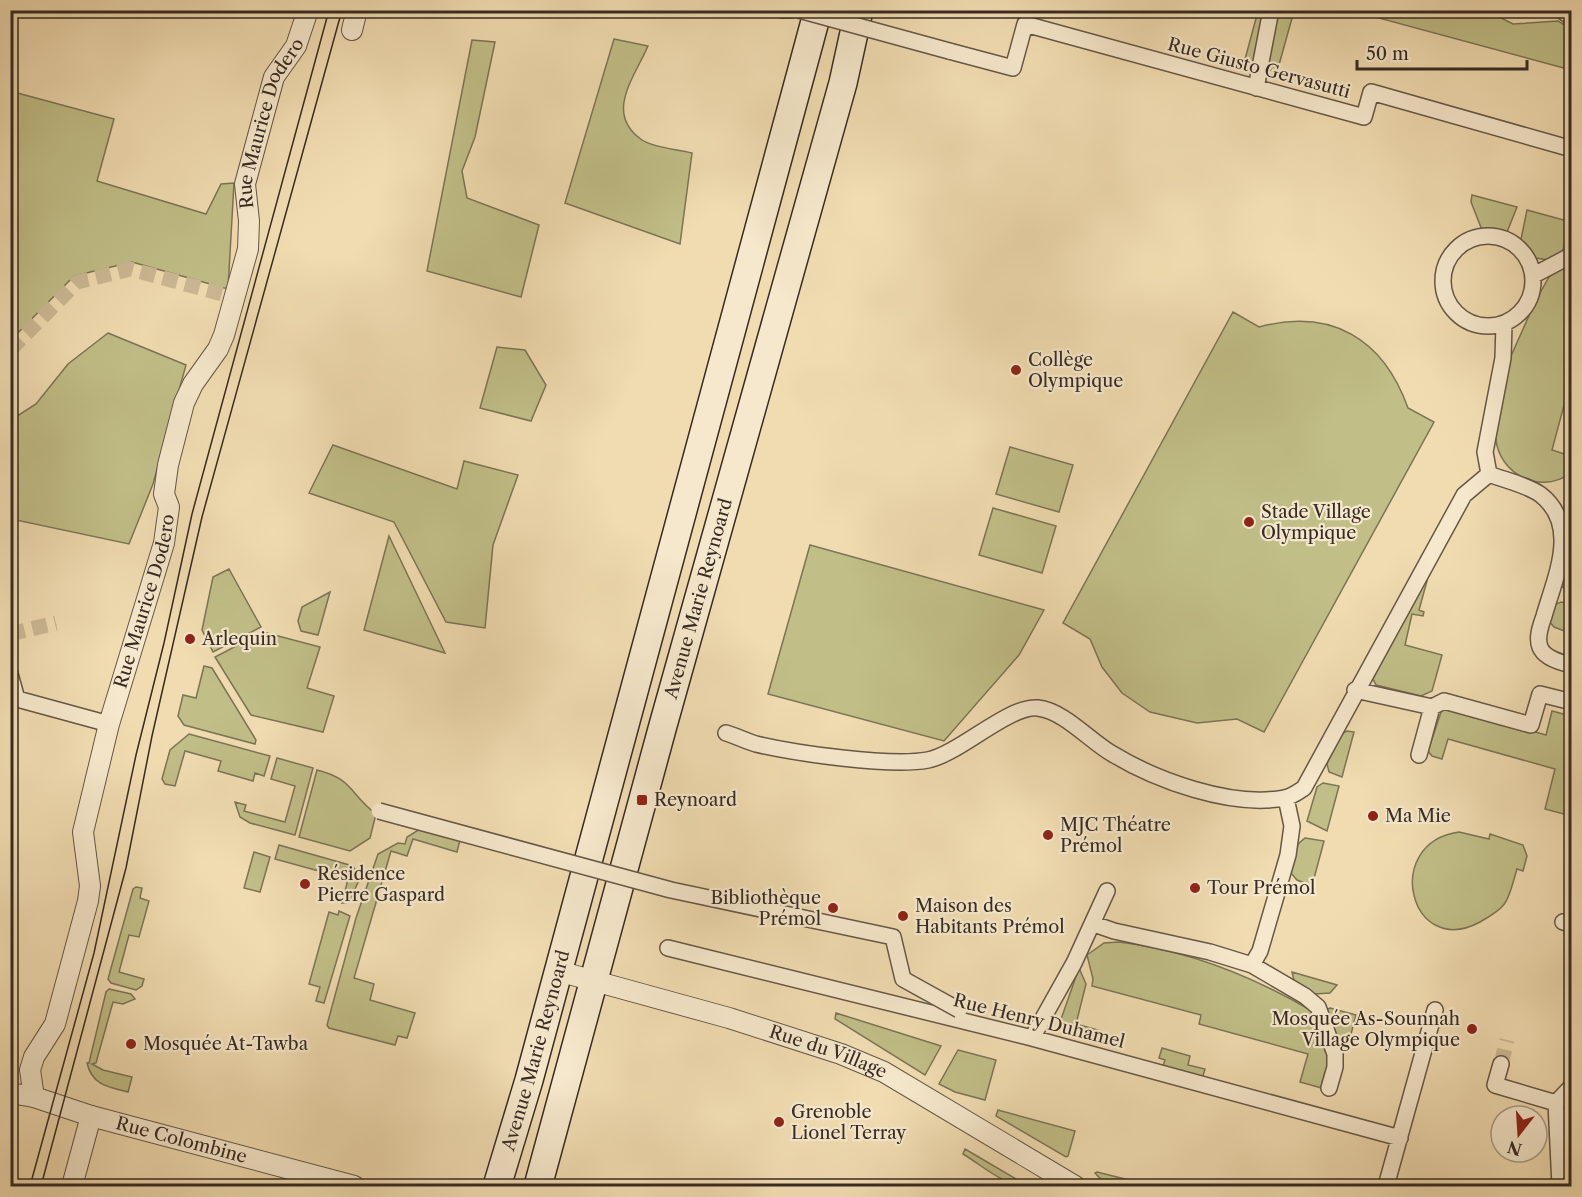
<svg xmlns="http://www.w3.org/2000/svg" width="1582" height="1197" font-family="'Libre Caslon Text',serif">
  <rect width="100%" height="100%" fill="#f1dcb1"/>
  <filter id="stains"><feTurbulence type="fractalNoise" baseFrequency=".00333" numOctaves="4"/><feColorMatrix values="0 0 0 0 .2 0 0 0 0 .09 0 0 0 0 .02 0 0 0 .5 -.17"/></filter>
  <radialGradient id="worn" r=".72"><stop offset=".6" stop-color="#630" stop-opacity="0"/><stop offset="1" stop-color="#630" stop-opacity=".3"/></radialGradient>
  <path fill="#c1be87" stroke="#7c7456" stroke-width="1.5" d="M 1258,11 L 1266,11 L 1254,65 L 1244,63 Z
    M 1279,11 L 1294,11 L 1277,72 L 1266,69 Z
    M 1374,11 L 1487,11 L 1513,24 L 1558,21 L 1571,29 L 1571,70 L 1375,17 Z
    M 614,39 L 648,46 C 634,78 604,114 642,140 C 654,148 677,149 692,153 L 680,244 L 565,203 Z
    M 472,40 L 495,42 L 475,137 L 462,171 L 467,198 L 539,225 L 521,297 L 427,271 Z
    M 10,91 L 114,119 L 97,181 L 206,214 L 221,184 L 234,183 L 228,289 L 132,262 L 74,276 L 11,340 Z
    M 1472,195 L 1517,207 L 1507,232 L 1499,234 L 1482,230 L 1471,202 Z
    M 1527,210 L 1571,222 L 1563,250 L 1549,260 L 1535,258 L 1520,244 Z
    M 1571,260 L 1571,379 L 1552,450 L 1571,456 L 1571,473 C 1537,498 1491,469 1496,428 L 1511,356 L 1536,300 L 1549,277 Z
    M 1233,312 L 1259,327 C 1331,308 1383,338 1408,408 L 1434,422 L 1264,732 L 1237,719 L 1197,723 L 1150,712 L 1122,693 L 1102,667 L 1090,639 L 1063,623 Z
    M 108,333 L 186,365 L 153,484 L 129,544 L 11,519 L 11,420 L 36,404 L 68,364 Z
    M 497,347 L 525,350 L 546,385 L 531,421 L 480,408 Z
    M 333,445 L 457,489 L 464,461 L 518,475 L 493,545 L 485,628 L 446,622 L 394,522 L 309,493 Z
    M 1010,447 L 1073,465 L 1059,512 L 996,494 Z
    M 993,508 L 1056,526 L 1042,573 L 979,555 Z
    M 389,536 L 445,653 L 364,630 Z
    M 810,545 L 1044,610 L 1019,655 L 944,741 L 768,694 Z
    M 1571,553 L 1571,591 L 1562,587 L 1559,581 Z
    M 229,569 L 261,627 L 213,652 L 202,630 L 213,577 Z
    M 1422,581 L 1427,581 L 1419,610 L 1424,612 L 1423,616 L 1412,614 L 1405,645 L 1442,655 L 1432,691 L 1421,696 L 1376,685 L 1373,679 Z
    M 330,592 L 318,635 L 301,631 L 298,621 L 302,607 Z
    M 1561,602 L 1571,604 L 1567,632 L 1554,627 L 1549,621 L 1554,605 Z
    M 263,632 L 320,647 L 307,688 L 334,696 L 323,732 L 251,715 L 215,657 Z
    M 204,666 L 212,668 L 256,740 L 255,744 L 184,725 L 178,716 L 183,695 L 196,698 Z
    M 1443,706 L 1546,735 L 1552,711 L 1571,716 L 1571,816 L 1545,809 L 1555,769 L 1448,739 L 1442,759 L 1432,756 L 1428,751 Z
    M 1347,731 L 1354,732 L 1342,777 L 1329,772 L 1327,764 L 1341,734 Z
    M 189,734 L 270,756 L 264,776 L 255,773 L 253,781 L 218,771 L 221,761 L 185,751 L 175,786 L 165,784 L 162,779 L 170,750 Z
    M 277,758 L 313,768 L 295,835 L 250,823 L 240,817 L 235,802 L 246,805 L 244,811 L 285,822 L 295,786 L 271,779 Z
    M 317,770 C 353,779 349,793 376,814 L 370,838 L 350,851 L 299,837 Z
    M 1323,783 L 1339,786 L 1327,831 L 1307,821 L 1317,787 Z
    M 420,829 L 460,840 L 457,852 L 413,839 L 407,856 L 391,851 L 354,978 L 374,984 L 370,1000 L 415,1013 L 407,1038 L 398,1036 L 395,1045 L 329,1028 L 327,1025 L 356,918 L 378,854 L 398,843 L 405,844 L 407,837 Z
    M 1459,832 L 1489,839 L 1490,834 L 1523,845 L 1527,856 L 1523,871 L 1517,869 C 1507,902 1510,905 1480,922 C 1410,960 1381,843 1459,832 Z
    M 1305,838 L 1324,841 L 1312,886 L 1297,880 L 1291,873 L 1298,844 Z
    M 279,845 L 353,866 L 360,878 L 349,902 L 342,903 L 348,879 L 275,859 Z
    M 254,852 L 270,857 L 260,892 L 244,888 Z
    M 136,887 L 142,888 L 140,898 L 149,901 L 139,937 L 129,935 L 119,972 L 144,979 L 142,986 L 136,990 L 111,983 L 108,979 L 133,889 Z
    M 339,911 L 350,916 L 324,1003 L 316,1001 L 320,987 L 309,984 L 329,912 L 338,915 Z
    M 1119,942 C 1188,950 1252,976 1312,1011 L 1331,1059 L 1325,1089 L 1300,1082 L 1308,1054 L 1199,1024 L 1201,1015 L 1092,986 L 1093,979 L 1087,955 L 1104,943 Z
    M 1079,968 L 1086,984 L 1076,1024 L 1098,1030 L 1095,1041 C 1082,1037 1063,1037 1060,1022 Z
    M 1292,972 L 1337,985 L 1330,993 L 1314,994 L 1295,985 Z
    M 109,989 L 131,994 L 135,999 L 123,1004 L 113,1002 L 96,1063 L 92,1064 L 103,1070 L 132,1077 L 128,1092 C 108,1087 92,1085 87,1063 L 89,1063 L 106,992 Z
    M 1330,1008 L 1356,1015 L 1350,1038 L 1346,1043 L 1336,1043 L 1326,1010 Z
    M 836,1013 L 941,1046 L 925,1075 L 835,1019 Z
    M 1162,1048 L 1190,1056 L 1188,1065 L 1205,1069 L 1202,1079 L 1162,1069 L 1165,1060 L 1159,1058 Z
    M 958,1050 L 996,1060 L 985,1100 L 955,1092 L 939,1084 Z
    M 998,1110 L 1075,1131 L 1068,1156 L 1066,1157 L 996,1116 Z
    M 965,1149 L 1028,1186 C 1005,1187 983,1166 963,1154 Z
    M 1097,1172 L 1153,1186 C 1132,1187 1109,1191 1095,1173 Z"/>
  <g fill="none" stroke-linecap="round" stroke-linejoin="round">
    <path stroke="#ccb995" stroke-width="15" stroke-dasharray="15 8" stroke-linecap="butt" d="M 10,350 L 77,282 L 130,269 L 226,295
      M 10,634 L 56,623
      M 1501,1064 L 1507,1040"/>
    <g stroke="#665747" stroke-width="18">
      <path id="pedestrian" d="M 782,10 L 791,10
        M 1561,10 L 1572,18
        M 949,51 L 1013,68 L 1025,24 L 1364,117 L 1371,92 L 1572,149
        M 1256,88 L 1271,10
        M1443 281a45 45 0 1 1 90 0a45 45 0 1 1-90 0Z
        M 1534,275 L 1572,255
        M 1489,474 C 1504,480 1528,485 1541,495 C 1580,526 1555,577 1544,616 C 1541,625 1536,637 1540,647 C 1544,658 1562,663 1572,665
        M 10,674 L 17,699
        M 1355,690 L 1432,707 L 1444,701 L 1531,725 L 1540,694 L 1572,702
        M 10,697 L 109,724
        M 726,733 C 736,736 746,741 756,744 C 794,753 890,767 928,760 C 959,754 1009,705 1038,708 C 1064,711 1089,740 1111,753 C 1155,780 1231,808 1284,798 C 1291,797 1298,792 1304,788 L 1464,495 L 1489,474 L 1485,452 L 1503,358 L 1504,324
        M 1419,755 L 1432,707
        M 1563,922 L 1572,924
        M 1094,924 L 1114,931 L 1210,952 L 1252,965 L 1305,996 L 1318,1007 L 1335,1054 L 1335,1067 L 1329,1088
        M 668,948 L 1032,1038 L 1400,1138
        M 1252,965 L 1260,951 L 1288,855 L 1292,826 L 1286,798
        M 1032,1038 L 1074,963 L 1107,891
        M 1501,1064 L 1495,1085 L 1556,1103 L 1572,1086
        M 1556,1103 L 1560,1186
        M 1386,1186 L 1435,1010"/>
    </g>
    <g stroke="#665747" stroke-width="22">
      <g id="minor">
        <path d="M 352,30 L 357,10"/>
        <path id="s1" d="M 558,971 L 729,1018 L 841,1054 L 884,1072 L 1075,1186"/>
        <path id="s2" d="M 10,1093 L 34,1097 L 91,1116 L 354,1186"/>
        <path id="s3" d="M 34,1097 L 30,1070 L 34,1057 L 55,1024 L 88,901 L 90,886 L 83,832 L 109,724 L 164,543 L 169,507 L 164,494 L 168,465 L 184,403 L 193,384 L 218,349 L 224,335 L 248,249 L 249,221 L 245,184 L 274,77 L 296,46 L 308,10"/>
        <path d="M 72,1186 L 91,1116"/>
      </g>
    </g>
    <g stroke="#372b24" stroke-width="30">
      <g id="secondary">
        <path id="s4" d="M 497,1186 L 529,1080 L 818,10"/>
        <path id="s5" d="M 538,1186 L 662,729 L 843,83 L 859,10"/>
      </g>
    </g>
    <use href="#pedestrian" stroke="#f6e8cc" stroke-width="15"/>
    <use href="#minor" stroke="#f6e8cc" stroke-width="20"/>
    <use href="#secondary" stroke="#f6e8cc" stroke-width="27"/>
    <path stroke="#372b24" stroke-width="1.5" d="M 30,1186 L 94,953 L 136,755 L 164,643 L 192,514 L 329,10
      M 41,1186 L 126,868 L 152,736 L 202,517 L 342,10"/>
    <g stroke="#665747" stroke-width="18" stroke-linecap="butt">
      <path id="pedestrian-bridge" d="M 799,10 L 949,51
        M 379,811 L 671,890 L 893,937 L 903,979 L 959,1010"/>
    </g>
    <use href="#pedestrian-bridge" stroke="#f6e8cc" stroke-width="15"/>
  </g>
  <g fill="#8f2418" stroke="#f6e8cc" stroke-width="2">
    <circle cx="1016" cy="370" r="6"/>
    <circle cx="1249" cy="522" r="6"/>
    <circle cx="190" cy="639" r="6"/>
    <rect x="636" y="794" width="12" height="12" rx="3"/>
    <circle cx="1373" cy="816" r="6"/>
    <circle cx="1048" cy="835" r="6"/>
    <circle cx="305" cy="884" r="6"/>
    <circle cx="1195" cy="888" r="6"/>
    <circle cx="833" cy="908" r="6"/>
    <circle cx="903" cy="916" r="6"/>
    <circle cx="1472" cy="1029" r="6"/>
    <circle cx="131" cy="1044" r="6"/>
    <circle cx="779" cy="1122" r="6"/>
  </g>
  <g text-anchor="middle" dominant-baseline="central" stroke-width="4.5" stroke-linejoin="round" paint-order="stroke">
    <g font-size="18" fill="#372b24" stroke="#f6e8cc">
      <text transform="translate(1259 68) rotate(15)">Rue Giusto Gervasutti</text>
      <text stroke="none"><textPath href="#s3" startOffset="1020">Rue Maurice Dodero</textPath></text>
      <text stroke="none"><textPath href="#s5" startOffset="609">Avenue Marie Reynoard</textPath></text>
      <text stroke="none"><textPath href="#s3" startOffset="516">Rue Maurice Dodero</textPath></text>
      <text transform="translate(1039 1021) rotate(14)">Rue Henry Duhamel</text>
      <text stroke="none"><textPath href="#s4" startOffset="141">Avenue Marie Reynoard</textPath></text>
      <text stroke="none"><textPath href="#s1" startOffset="282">Rue du Village</textPath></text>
      <text stroke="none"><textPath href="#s2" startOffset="178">Rue Colombine</textPath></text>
    </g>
    <g font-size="18" fill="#372b24" stroke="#f6e8cc" text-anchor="start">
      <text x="1028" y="360">Collège<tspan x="1028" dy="21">Olympique</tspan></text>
      <text x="1261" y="512">Stade Village<tspan x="1261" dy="21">Olympique</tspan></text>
      <text x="202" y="639">Arlequin</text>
      <text x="654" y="800">Reynoard</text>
      <text x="1385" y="816">Ma Mie</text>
      <text x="1060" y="825">MJC Théatre<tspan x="1060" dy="21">Prémol</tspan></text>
      <text x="317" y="874">Résidence<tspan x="317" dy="21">Pierre Gaspard</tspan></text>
      <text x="1207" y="888">Tour Prémol</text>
      <text x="821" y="898" text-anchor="end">Bibliothèque<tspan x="821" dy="21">Prémol</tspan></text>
      <text x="915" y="906">Maison des<tspan x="915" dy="21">Habitants Prémol</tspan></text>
      <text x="1460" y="1019" text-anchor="end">Mosquée As-Sounnah<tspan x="1460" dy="21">Village Olympique</tspan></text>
      <text x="143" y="1044">Mosquée At-Tawba</text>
      <text x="791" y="1112">Grenoble<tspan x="791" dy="21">Lionel Terray</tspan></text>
    </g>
  </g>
  <rect width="1582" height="1197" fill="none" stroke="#f1dcb1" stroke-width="36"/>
  <rect x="12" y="12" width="1558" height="1173" fill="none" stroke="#372b24" stroke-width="3"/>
  <rect x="18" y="18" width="1546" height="1161" fill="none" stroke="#372b24" stroke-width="1.5"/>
  <g transform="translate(1519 1134) rotate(197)"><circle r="28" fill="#f6e8cc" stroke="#aa9c89" stroke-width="1.5"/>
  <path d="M0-4.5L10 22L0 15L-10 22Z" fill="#8f2418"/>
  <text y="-9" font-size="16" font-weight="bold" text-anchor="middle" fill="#372b24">N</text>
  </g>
  <path d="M1357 60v9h170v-9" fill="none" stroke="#372b24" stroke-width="3"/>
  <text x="1366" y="60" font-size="18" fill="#372b24" stroke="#f6e8cc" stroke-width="4.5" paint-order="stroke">50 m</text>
  <rect width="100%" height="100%" filter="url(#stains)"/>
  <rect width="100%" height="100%" fill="url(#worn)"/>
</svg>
